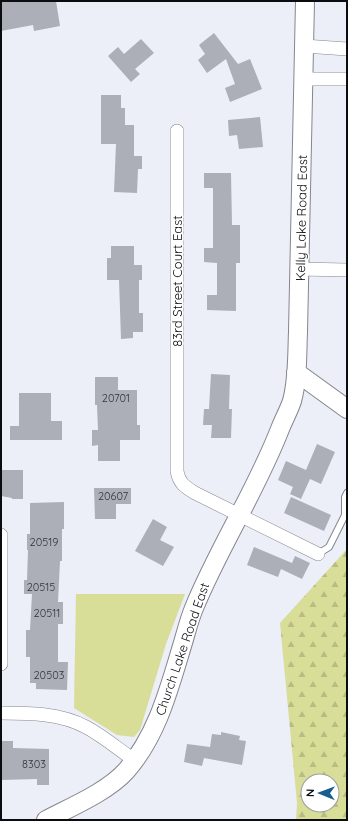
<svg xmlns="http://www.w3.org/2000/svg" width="348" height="821" font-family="Quicksand,sans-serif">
  <defs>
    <pattern id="forest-firs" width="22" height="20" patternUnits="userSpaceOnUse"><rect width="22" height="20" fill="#d8dd98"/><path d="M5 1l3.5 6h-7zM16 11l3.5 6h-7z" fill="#b8bc82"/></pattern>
  </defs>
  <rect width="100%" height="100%" fill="#eceef8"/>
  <path fill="#d8dd98" d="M 76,594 L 185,594 L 166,644 L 140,730 L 134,737 L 117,735 L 74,708 Z"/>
  <path fill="url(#forest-firs)" fill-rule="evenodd" d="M 347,549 L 347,820 L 296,820 L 297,803 L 280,623 ZM 308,781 L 332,781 L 332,805 L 308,805 Z"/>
  <path fill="#acafb7" d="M 1,1 L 56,1 L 60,26 L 34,31 L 33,25 L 1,31 Z
    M 214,33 L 238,64 L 250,59 L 262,89 L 230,102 L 225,88 L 235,84 L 226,59 L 207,73 L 198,60 L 205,54 L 199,45 Z
    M 141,39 L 154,53 L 135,69 L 140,74 L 131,82 L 108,56 L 118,47 L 124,54 Z
    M 101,95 L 121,95 L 121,108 L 125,108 L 125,125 L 134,125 L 134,156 L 142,156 L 142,169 L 138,169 L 137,193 L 114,192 L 116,144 L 101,144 Z
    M 260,117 L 263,147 L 239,149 L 237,135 L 229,136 L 228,120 Z
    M 204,173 L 231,173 L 232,225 L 240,225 L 240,263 L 236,263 L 236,311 L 207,310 L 207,295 L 217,295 L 217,263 L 204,262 L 204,248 L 213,248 L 213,188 L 204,188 Z
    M 111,246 L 134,246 L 134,265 L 142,265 L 142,280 L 139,280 L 139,313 L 143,313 L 143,332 L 133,332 L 133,338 L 121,339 L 119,280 L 107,280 L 107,258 L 111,258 Z
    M 211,374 L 230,375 L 229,409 L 232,409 L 231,438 L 211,438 L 212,425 L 203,425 L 204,409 L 209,409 Z
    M 95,377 L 118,377 L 118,390 L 137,390 L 137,425 L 140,425 L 140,440 L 120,440 L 120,461 L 98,461 L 98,445 L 92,446 L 92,430 L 98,430 L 97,405 L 95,405 Z
    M 19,393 L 51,393 L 51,421 L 62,421 L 62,440 L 10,440 L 10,426 L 19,426 Z
    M 317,444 L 335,452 L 321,484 L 310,479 L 301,499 L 290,494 L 293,487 L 278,480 L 286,461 L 306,470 Z
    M 1,470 L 23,470 L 23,499 L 12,499 L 12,498 L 1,496 Z
    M 94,488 L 131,488 L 131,504 L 116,504 L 116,519 L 95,519 Z
    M 291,497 L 331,515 L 324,531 L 284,513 Z
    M 64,502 L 64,529 L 62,529 L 62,561 L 60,561 L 58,602 L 63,602 L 63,624 L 58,624 L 58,662 L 68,662 L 67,690 L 36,689 L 36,683 L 30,683 L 30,657 L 26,657 L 26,630 L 30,630 L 32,594 L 24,594 L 24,580 L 27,580 L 28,550 L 27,550 L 27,534 L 30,534 L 30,503 Z
    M 153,519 L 167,527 L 160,540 L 174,547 L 163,566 L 135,551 Z
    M 254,547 L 292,563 L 295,556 L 310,563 L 302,579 L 281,569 L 278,577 L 247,565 Z
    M 221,732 L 240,736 L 239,740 L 246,741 L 242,765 L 204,758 L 202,766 L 184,762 L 187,744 L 210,747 L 212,734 L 221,735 Z
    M 1,741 L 13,741 L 13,748 L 49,749 L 49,785 L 37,785 L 37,779 L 1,780 Z"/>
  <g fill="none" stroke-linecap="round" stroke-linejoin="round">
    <g stroke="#84868f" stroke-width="8">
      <path id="lane" d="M 318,554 L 329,547 L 345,515 L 345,497 L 347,493"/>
    </g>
    <g stroke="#84868f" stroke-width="14">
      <path id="street" d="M 304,46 L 347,49
        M 303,79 L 347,79
        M 177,131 L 177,471 C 179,483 185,487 195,493 L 318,554
        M 299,269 L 347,270
        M 1,535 L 1,664
        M 1,713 C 29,713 60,713 86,727 C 103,736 118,749 134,760"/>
    </g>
    <g stroke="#84868f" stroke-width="20">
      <path id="secondary" d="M 296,372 L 347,409
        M 46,820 C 71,807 107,792 126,771 C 157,736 169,689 182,646 C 186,633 189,620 194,608 C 219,547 256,491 280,429 C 284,419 289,410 292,401 C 298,379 297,354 298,332 L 305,1"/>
    </g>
    <use href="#lane" stroke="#fff" stroke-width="6"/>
    <use href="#street" stroke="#fff" stroke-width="13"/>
    <use href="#secondary" stroke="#fff" stroke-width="18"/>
  </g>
  <g text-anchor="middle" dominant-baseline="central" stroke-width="3" stroke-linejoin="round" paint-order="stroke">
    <g font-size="11" fill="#333539">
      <text x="116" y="398">20701</text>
      <text x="113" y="496">20607</text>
      <text x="44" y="542">20519</text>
      <text x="41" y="587">20515</text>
      <text x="47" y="613">20511</text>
      <text x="49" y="675">20503</text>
      <text x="34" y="764">8303</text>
    </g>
    <g font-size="13" fill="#0b0c0f" stroke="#fff">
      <text transform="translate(301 218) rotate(-89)">Kelly Lake Road East</text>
      <text transform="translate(177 281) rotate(-90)">83rd Street Court East</text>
      <text transform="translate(182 649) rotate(-71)">Church Lake Road East</text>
    </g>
  </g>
  <rect width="348" height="821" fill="none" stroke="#0b0c0f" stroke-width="4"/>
  <g transform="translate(320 793) rotate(271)"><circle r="19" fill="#ffffff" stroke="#9d9e9f"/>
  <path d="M0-3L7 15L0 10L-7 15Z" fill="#195e92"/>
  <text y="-6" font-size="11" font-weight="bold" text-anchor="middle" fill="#0b0c0f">N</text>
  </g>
</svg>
